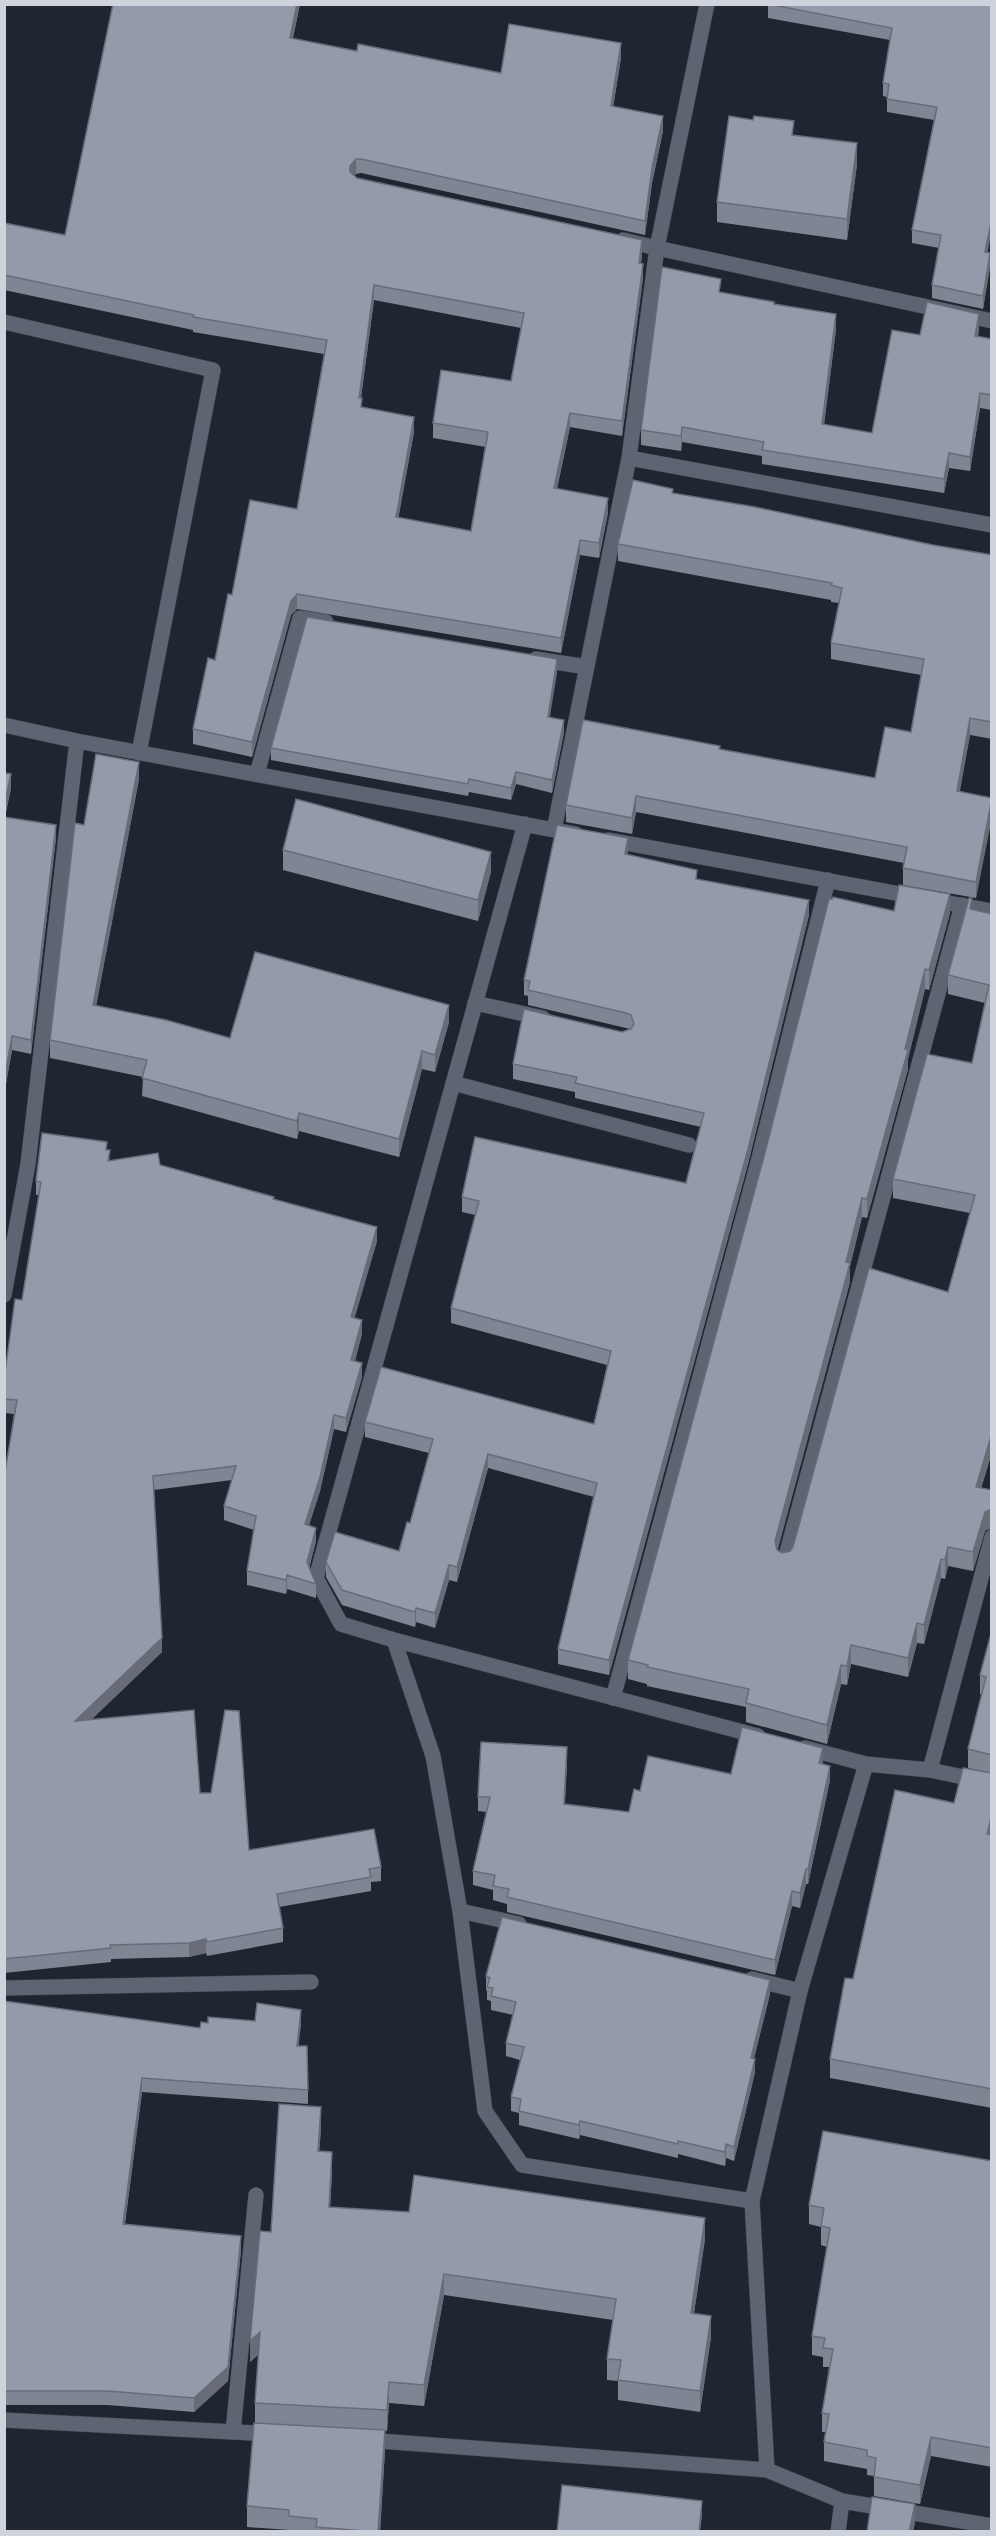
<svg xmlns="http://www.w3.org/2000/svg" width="996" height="2536" font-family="'Exo 2',sans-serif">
  <rect width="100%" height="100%" fill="#1f2531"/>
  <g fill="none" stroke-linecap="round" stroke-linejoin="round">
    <g stroke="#3c414c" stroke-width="16">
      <path id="lane" d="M 623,240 L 657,248
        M 475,1003 L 543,1018
        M 453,1083 L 689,1145
        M 784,1563 L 962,905
        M 613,1698 L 757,1166 L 828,880
        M 460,1911 L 519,1924
        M 752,1979 L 800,1991"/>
    </g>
    <g stroke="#3c414c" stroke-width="16">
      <path id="street" d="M 657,248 L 992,321
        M 4,322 L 213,370 L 139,753
        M 629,458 L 992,525
        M 536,659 L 587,667
        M 4,725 L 77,741 L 576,834
        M 257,774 L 300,618 L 326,622
        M 525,824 L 316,1578 L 341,1624 L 394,1640 L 758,1736
        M 554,830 L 629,458 L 657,248 L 707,4
        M 609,840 L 992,911
        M 4,1295 L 28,1164 L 77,741
        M 394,1640 L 433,1756 L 460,1911 L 485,2111 L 522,2165 L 752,2201
        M 805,1748 L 866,1764
        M 930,1770 L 992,1537
        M 992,1783 L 930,1770 L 866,1764 L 800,1991 L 752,2201 L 767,2470 L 842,2501 L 992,2526
        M 4,1988 L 311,1982
        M 4,2420 L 273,2434
        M 233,2432 L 256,2195
        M 366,2440 L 767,2470
        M 838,2532 L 842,2501"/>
    </g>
    <use href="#lane" stroke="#5d6472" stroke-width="15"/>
    <use href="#street" stroke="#5d6472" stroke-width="15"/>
  </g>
  <path fill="#7e8593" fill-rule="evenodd" d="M 300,4 L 293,38 L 357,51 L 501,73 L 621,58 L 613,107 L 663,131 L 652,183 L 645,235 L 361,173 L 356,174 L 354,175 L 357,178 L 642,255 L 641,263 L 643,278 L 622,436 L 570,427 L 557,489 L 608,513 L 599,558 L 580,555 L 561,653 L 297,609 L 291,615 L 252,757 L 193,744 L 193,729 L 215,660 L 232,595 L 297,509 L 324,354 L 193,332 L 193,330 L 4,290 L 4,223 L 65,235 ZM 374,300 L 521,328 L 511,381 L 433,423 L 433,438 L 486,447 L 471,531 L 398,518 L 414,432 L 362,408 L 361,398 Z
    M 768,4 L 992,4 L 987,253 L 990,267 L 983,309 L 932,298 L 932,285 L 939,248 L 912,243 L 912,230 L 934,120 L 887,112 L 887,97 L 883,96 L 883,83 L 890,40 L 768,18 Z
    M 794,135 L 857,164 L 847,240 L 717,222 L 717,202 Z
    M 721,293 L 774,304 L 836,329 L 824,425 L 872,433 L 920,335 L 979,328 L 978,337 L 992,339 L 992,410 L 980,408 L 970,471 L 949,468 L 944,493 L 762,464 L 762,456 L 682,442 L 681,451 L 641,445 L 641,430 Z
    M 673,493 L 933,545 L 992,555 L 992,739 L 970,735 L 959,792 L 992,798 L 976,898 L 903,885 L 903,868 L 904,863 L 636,812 L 632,834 L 566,822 L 566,805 L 720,750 L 875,778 L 911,732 L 921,675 L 831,659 L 831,643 L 839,603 L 831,602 L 831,600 L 618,561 L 618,544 Z
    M 557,672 L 549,717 L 564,732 L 552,793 L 516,784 L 511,800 L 469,792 L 468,796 L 271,760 L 271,748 Z
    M 4,773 L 11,788 L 5,818 L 56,838 L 31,1054 L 12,1050 L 4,1095 Z
    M 139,779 L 96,1005 L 230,1038 L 449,1022 L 435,1072 L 422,1069 L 399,1157 L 299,1131 L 297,1139 L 142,1096 L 143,1077 L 50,1058 L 50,1040 L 84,825 Z
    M 283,850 L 491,872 L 478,921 L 283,870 Z
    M 628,854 L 697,880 L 809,915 L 748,1164 L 609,1675 L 558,1664 L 558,1649 L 594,1497 L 488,1468 L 457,1582 L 449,1580 L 435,1628 L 416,1622 L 415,1627 L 342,1605 L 326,1577 L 326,1562 L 399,1551 L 410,1523 L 429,1453 L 365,1437 L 365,1422 L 594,1424 L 607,1365 L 451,1323 L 451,1308 L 475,1215 L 462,1212 L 462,1197 L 686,1183 L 701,1127 L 575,1098 L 575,1092 L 513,1079 L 513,1064 L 630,1029 L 626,1028 L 528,1005 L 528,996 L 524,995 L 524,980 Z
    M 972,909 L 992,914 L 992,1452 L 981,1488 L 985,1531 L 973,1571 L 948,1566 L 945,1579 L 941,1578 L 924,1644 L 917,1643 L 908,1677 L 851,1664 L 847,1685 L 841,1684 L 827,1744 L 746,1722 L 746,1707 L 647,1686 L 647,1684 L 628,1679 L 628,1660 L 894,911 L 950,913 L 929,990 L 925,989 L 908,1059 L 908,1069 L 867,1218 L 862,1217 L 850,1266 L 850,1282 L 777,1551 L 782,1553 L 790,1551 L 948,1292 L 970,1213 L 893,1198 L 893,1179 L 972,1063 L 985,1003 L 948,994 L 948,975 Z
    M 107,1150 L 110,1161 L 160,1165 L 274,1199 L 377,1241 L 354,1318 L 362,1334 L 355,1361 L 362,1377 L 346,1432 L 334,1429 L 320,1491 L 309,1525 L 316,1541 L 309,1568 L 316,1584 L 316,1598 L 287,1589 L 286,1594 L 247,1585 L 247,1571 L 254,1530 L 224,1520 L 224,1506 L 232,1480 L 154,1490 L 162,1652 L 91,1720 L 200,1793 L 249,1850 L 381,1867 L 381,1881 L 371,1882 L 371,1891 L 279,1907 L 283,1928 L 283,1942 L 207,1956 L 206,1953 L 189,1957 L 111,1959 L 111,1962 L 4,1973 L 4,1478 L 14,1414 L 4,1413 L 4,1380 L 22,1300 L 39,1195 L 36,1195 L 36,1181 Z
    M 992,1638 L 991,1835 L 992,2108 L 830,2078 L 830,2059 L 853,1979 L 954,1803 L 990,1773 L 968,1768 L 968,1749 L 982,1695 L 980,1694 L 980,1675 Z
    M 567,1761 L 565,1804 L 629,1812 L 640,1791 L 731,1774 L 822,1764 L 830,1780 L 808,1884 L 806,1884 L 800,1908 L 792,1906 L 775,1975 L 507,1912 L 507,1904 L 493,1900 L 493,1890 L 473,1885 L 473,1871 L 486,1812 L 478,1811 L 478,1797 Z
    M 486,1976 L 770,1994 L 754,2058 L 755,2072 L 734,2161 L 726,2158 L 725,2166 L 678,2154 L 678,2158 L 580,2135 L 579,2139 L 519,2125 L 519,2113 L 511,2111 L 511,2097 L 520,2060 L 506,2056 L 506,2043 L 513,2015 L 491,2010 L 491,2001 L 487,2000 L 487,1991 L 486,1990 Z
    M 4,2001 L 200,2028 L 255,2021 L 301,2024 L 298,2046 L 308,2090 L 308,2104 L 142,2092 L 125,2224 L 241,2250 L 228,2381 L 194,2412 L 108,2405 L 4,2405 Z
    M 321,2128 L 319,2151 L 332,2173 L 330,2207 L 705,2239 L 694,2313 L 711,2337 L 700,2412 L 618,2400 L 618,2381 L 607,2380 L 607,2359 L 613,2320 L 444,2295 L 424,2406 L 389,2403 L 387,2431 L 385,2431 L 385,2450 L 380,2532 L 289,2532 L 289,2530 L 247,2527 L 247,2506 L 255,2423 L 255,2403 L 259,2354 L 250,2362 L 271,2232 Z
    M 992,2161 L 992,2467 L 931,2456 L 920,2504 L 874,2496 L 874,2476 L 867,2475 L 867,2469 L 824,2461 L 824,2442 L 825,2432 L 822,2432 L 822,2413 L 829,2367 L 823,2367 L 823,2357 L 812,2355 L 812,2336 L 827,2247 L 821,2245 L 821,2227 L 809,2224 L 809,2205 Z"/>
  <path fill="#676c78" d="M 297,4 L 300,4 L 290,52 L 290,38 Z
    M 621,43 L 621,58 L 611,121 L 611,106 Z
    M 663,116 L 663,131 L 652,183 L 645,235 L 645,221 L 652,168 Z
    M 857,143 L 857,164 L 847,240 L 847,219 Z
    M 356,159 L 356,174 L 350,180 L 350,166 Z
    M 992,217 L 992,230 L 985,266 L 985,252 Z
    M 642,240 L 642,255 L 639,278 L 639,263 Z
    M 990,253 L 990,267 L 983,309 L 983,296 Z
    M 643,264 L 643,278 L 622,436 L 622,421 Z
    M 374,285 L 374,300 L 359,412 L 359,398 Z
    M 836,314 L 836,329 L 822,439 L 822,424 Z
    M 979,314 L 979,328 L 975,351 L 975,336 Z
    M 980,393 L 980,408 L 970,471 L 970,457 Z
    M 570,413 L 570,427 L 554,503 L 554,488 Z
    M 414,417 L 414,432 L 396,532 L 396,517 Z
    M 682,427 L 682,442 L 681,451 L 681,436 Z
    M 949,453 L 949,468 L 944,493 L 944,479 Z
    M 608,498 L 608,513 L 599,558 L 599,543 Z
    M 580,540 L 580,555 L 561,653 L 561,638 Z
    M 297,594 L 297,609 L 291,615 L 252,757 L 252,742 L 291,601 Z
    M 557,659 L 557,672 L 548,729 L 548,717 Z
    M 970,718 L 970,735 L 957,808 L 957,791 Z
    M 564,720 L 564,732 L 552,793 L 552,780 Z
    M 139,762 L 139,779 L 93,1023 L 93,1005 Z
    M 516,772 L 516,784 L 511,800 L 511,788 Z
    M 11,774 L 11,788 L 4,819 L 4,805 Z
    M 636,796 L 636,812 L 632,834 L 632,818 Z
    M 992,801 L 992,818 L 976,898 L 976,882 Z
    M 56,825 L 56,838 L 31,1054 L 31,1040 Z
    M 628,838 L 628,853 L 625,868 L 625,854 Z
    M 491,852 L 491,872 L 478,921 L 478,900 Z
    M 950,894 L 950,913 L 929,990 L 929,970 Z
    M 809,900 L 809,915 L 748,1164 L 609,1675 L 609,1660 Z
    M 925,969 L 925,989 L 908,1059 L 908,1069 L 867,1218 L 867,1199 Z
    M 449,1005 L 449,1022 L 435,1072 L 435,1055 Z
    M 12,1036 L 12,1050 L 4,1095 L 4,1081 Z
    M 422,1051 L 422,1069 L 399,1157 L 399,1139 Z
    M 299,1113 L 299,1131 L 297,1139 L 297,1121 Z
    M 862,1198 L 862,1217 L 850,1266 L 850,1282 L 775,1560 L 775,1541 Z
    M 377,1227 L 377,1241 L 351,1331 L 351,1317 Z
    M 362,1320 L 362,1334 L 351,1374 L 351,1360 Z
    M 362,1363 L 362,1377 L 346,1432 L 346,1418 Z
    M 334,1415 L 334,1429 L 320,1491 L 305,1538 L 305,1524 Z
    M 992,1433 L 992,1452 L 976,1506 L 976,1487 Z
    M 488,1454 L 488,1468 L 457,1582 L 457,1567 Z
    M 992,1509 L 992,1528 L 985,1531 L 973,1571 L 973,1552 L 985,1512 Z
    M 316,1528 L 316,1541 L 307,1576 L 307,1562 Z
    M 948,1547 L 948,1566 L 945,1579 L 945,1560 Z
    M 941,1559 L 941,1578 L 924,1644 L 924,1625 Z
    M 449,1565 L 449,1580 L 435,1628 L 435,1613 Z
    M 287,1575 L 287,1589 L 286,1594 L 286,1580 Z
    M 416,1608 L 416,1622 L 415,1627 L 415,1612 Z
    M 917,1623 L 917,1643 L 908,1677 L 908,1658 Z
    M 162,1638 L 162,1652 L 75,1735 L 75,1721 Z
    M 851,1645 L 851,1664 L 847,1685 L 847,1666 Z
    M 841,1665 L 841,1684 L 827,1744 L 827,1725 Z
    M 567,1747 L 567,1761 L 564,1818 L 564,1804 Z
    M 823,1748 L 823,1763 L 819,1778 L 819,1763 Z
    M 830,1766 L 830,1780 L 808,1884 L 808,1869 Z
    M 992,1814 L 992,1833 L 987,1853 L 987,1834 Z
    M 806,1869 L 806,1884 L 800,1908 L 800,1893 Z
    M 792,1891 L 792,1906 L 775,1975 L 775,1960 Z
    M 206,1939 L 206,1953 L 189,1957 L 189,1943 Z
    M 770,1980 L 770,1994 L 751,2071 L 751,2058 Z
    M 301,2010 L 301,2024 L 297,2060 L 297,2046 Z
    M 755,2059 L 755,2072 L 734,2161 L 734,2147 Z
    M 142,2078 L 142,2092 L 123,2238 L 123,2224 Z
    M 321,2107 L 321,2128 L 318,2172 L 318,2151 Z
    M 580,2121 L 580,2135 L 579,2139 L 579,2125 Z
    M 726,2144 L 726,2158 L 725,2166 L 725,2152 Z
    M 332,2152 L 332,2173 L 329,2228 L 329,2207 Z
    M 705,2218 L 705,2239 L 691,2334 L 691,2313 Z
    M 241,2236 L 241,2250 L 228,2381 L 194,2412 L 194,2398 Z
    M 444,2274 L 444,2295 L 424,2406 L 424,2385 Z
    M 711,2316 L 711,2337 L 700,2412 L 700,2391 Z
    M 260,2332 L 260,2352 L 250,2362 L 250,2341 Z
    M 389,2382 L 389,2403 L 387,2431 L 387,2410 Z
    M 385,2430 L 385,2450 L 380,2532 L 378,2532 Z
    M 931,2437 L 931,2456 L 920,2504 L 920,2485 Z
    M 702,2501 L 702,2516 L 700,2532 L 699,2532 Z
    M 915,2504 L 915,2523 L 913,2532 L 909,2532 Z"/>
  <path fill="#939bab" stroke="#676c78" stroke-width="1.5" fill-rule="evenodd" d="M 113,4 L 297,4 L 290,38 L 357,51 L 358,44 L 501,73 L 509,24 L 621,43 L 611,106 L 663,116 L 652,168 L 645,221 L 361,159 L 356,159 L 350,166 L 350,172 L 357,178 L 642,240 L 639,263 L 643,264 L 622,421 L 570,413 L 554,488 L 608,498 L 599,543 L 580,540 L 561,638 L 297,594 L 291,601 L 252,742 L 193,729 L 208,658 L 215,660 L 228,594 L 232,595 L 250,500 L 297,509 L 327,340 L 193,317 L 194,315 L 4,275 L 4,223 L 65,235 ZM 374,285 L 524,313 L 511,381 L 441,370 L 433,423 L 488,432 L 471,531 L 396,517 L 414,417 L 361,407 L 362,398 L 359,398 Z
    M 768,4 L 992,4 L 992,217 L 985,252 L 990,253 L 983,296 L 932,285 L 941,235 L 912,230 L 937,107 L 887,99 L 889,84 L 883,83 L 892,28 Z
    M 729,116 L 753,120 L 754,116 L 794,121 L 792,135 L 857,143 L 847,219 L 717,202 Z
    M 662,267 L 721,279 L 719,292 L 774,302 L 774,304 L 836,314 L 822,424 L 872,433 L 892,330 L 920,335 L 927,302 L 979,314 L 975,336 L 992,339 L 992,395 L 980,393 L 970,457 L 949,453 L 944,479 L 762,450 L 764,442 L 682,427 L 681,436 L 641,430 Z
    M 633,480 L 673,489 L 672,493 L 755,507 L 933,545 L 992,555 L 992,722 L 970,718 L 957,791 L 992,798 L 976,882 L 903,868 L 907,847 L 636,796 L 632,818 L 566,805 L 583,720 L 720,746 L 719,749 L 875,778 L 885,727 L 911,732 L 924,659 L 831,643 L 842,588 L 831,585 L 832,583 L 618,544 Z
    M 307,617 L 557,659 L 548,717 L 564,720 L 552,780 L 516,772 L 511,788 L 469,779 L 468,784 L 271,748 Z
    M 96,754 L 139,762 L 93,1005 L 166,1020 L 230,1038 L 255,952 L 449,1005 L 435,1055 L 422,1051 L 399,1139 L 299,1113 L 297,1121 L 142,1078 L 147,1060 L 50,1040 L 75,823 L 84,825 Z
    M 4,773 L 11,774 L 4,805 Z
    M 296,799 L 491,852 L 478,900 L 283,850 Z
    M 4,817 L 56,825 L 31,1040 L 12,1036 L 4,1081 Z
    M 557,825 L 628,838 L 625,854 L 697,870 L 696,879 L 809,900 L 748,1149 L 609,1660 L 558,1649 L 597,1483 L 488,1454 L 457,1567 L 449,1565 L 435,1613 L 416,1608 L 415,1612 L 342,1590 L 326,1562 L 335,1532 L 399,1551 L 407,1522 L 410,1523 L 433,1439 L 365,1422 L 381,1367 L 594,1424 L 611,1351 L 451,1308 L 479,1201 L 462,1197 L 475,1137 L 686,1183 L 704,1113 L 575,1083 L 577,1077 L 513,1064 L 524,1009 L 622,1032 L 631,1029 L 634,1024 L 631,1015 L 626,1013 L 528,990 L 530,981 L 524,980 Z
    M 899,885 L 950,894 L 929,970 L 925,969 L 905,1049 L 908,1050 L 867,1199 L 862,1198 L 846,1262 L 850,1263 L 775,1541 L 777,1550 L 782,1553 L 790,1551 L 793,1547 L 869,1268 L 948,1292 L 975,1195 L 893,1179 L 927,1054 L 972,1063 L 989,985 L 948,975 L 969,898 L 972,898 L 970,909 L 992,914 L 992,1433 L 976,1487 L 992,1490 L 992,1509 L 985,1512 L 973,1552 L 948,1547 L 945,1560 L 941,1559 L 924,1625 L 917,1623 L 908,1658 L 851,1645 L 847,1666 L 841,1665 L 827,1725 L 746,1703 L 749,1689 L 647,1667 L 648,1665 L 628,1660 L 766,1149 L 829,899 L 832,899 L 833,897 L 894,911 Z
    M 42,1133 L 107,1142 L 106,1150 L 110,1150 L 108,1161 L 158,1153 L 160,1165 L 274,1197 L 273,1199 L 377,1227 L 351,1317 L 362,1320 L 351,1360 L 362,1363 L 346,1418 L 334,1415 L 320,1477 L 305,1524 L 316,1528 L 307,1562 L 316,1584 L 287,1575 L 286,1580 L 247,1571 L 256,1516 L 224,1506 L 236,1466 L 153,1476 L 162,1638 L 75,1721 L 194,1710 L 200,1793 L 211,1793 L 225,1710 L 239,1711 L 249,1850 L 374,1829 L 381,1867 L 369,1869 L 371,1877 L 277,1894 L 283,1928 L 207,1942 L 206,1939 L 189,1943 L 110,1945 L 111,1948 L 4,1959 L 4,1478 L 17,1400 L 4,1399 L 4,1380 L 15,1299 L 22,1300 L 41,1182 L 36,1181 Z
    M 990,1637 L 992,1638 L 992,1755 L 968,1749 L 986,1677 L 980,1675 Z
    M 742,1727 L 823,1748 L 819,1763 L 830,1766 L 808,1869 L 806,1869 L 800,1893 L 792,1891 L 775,1960 L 507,1897 L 509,1889 L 493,1886 L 495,1875 L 473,1871 L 490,1797 L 478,1797 L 481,1742 L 567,1747 L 564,1804 L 629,1812 L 634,1789 L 640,1791 L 648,1756 L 731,1774 Z
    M 963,1768 L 992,1773 L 992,1814 L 987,1834 L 992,1835 L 992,2089 L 830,2059 L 845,1978 L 853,1979 L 895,1790 L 954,1803 Z
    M 502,1917 L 770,1980 L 751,2058 L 755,2059 L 734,2147 L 726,2144 L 725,2152 L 678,2141 L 678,2144 L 580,2121 L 579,2125 L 519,2111 L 521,2099 L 511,2097 L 524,2047 L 506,2043 L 516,2002 L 491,1996 L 493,1988 L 487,1987 L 490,1978 L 486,1976 Z
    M 4,2001 L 200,2028 L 201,2022 L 208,2023 L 208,2017 L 255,2021 L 257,2003 L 301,2010 L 297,2046 L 307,2046 L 308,2090 L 142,2078 L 123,2224 L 241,2236 L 228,2367 L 194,2398 L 108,2391 L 4,2391 Z
    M 279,2104 L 321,2107 L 318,2151 L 332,2152 L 329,2207 L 409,2212 L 414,2175 L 705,2218 L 691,2313 L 711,2316 L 700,2391 L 618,2380 L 621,2360 L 607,2359 L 616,2299 L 444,2274 L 424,2385 L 389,2382 L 387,2410 L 255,2403 L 260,2332 L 250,2341 L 260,2231 L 271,2232 Z
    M 823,2131 L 992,2161 L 992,2448 L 931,2437 L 920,2485 L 874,2477 L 876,2458 L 867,2456 L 867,2450 L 824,2442 L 829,2414 L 822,2413 L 833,2349 L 823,2348 L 825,2338 L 812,2336 L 830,2228 L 821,2226 L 824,2208 L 809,2205 Z
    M 254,2423 L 385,2430 L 378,2532 L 316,2527 L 317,2519 L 289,2516 L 289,2510 L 247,2506 Z
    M 562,2485 L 702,2501 L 699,2532 L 557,2532 Z
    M 872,2497 L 915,2504 L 909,2532 L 867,2532 Z"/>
  <rect width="996" height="2536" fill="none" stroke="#cfd3dc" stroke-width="12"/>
</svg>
